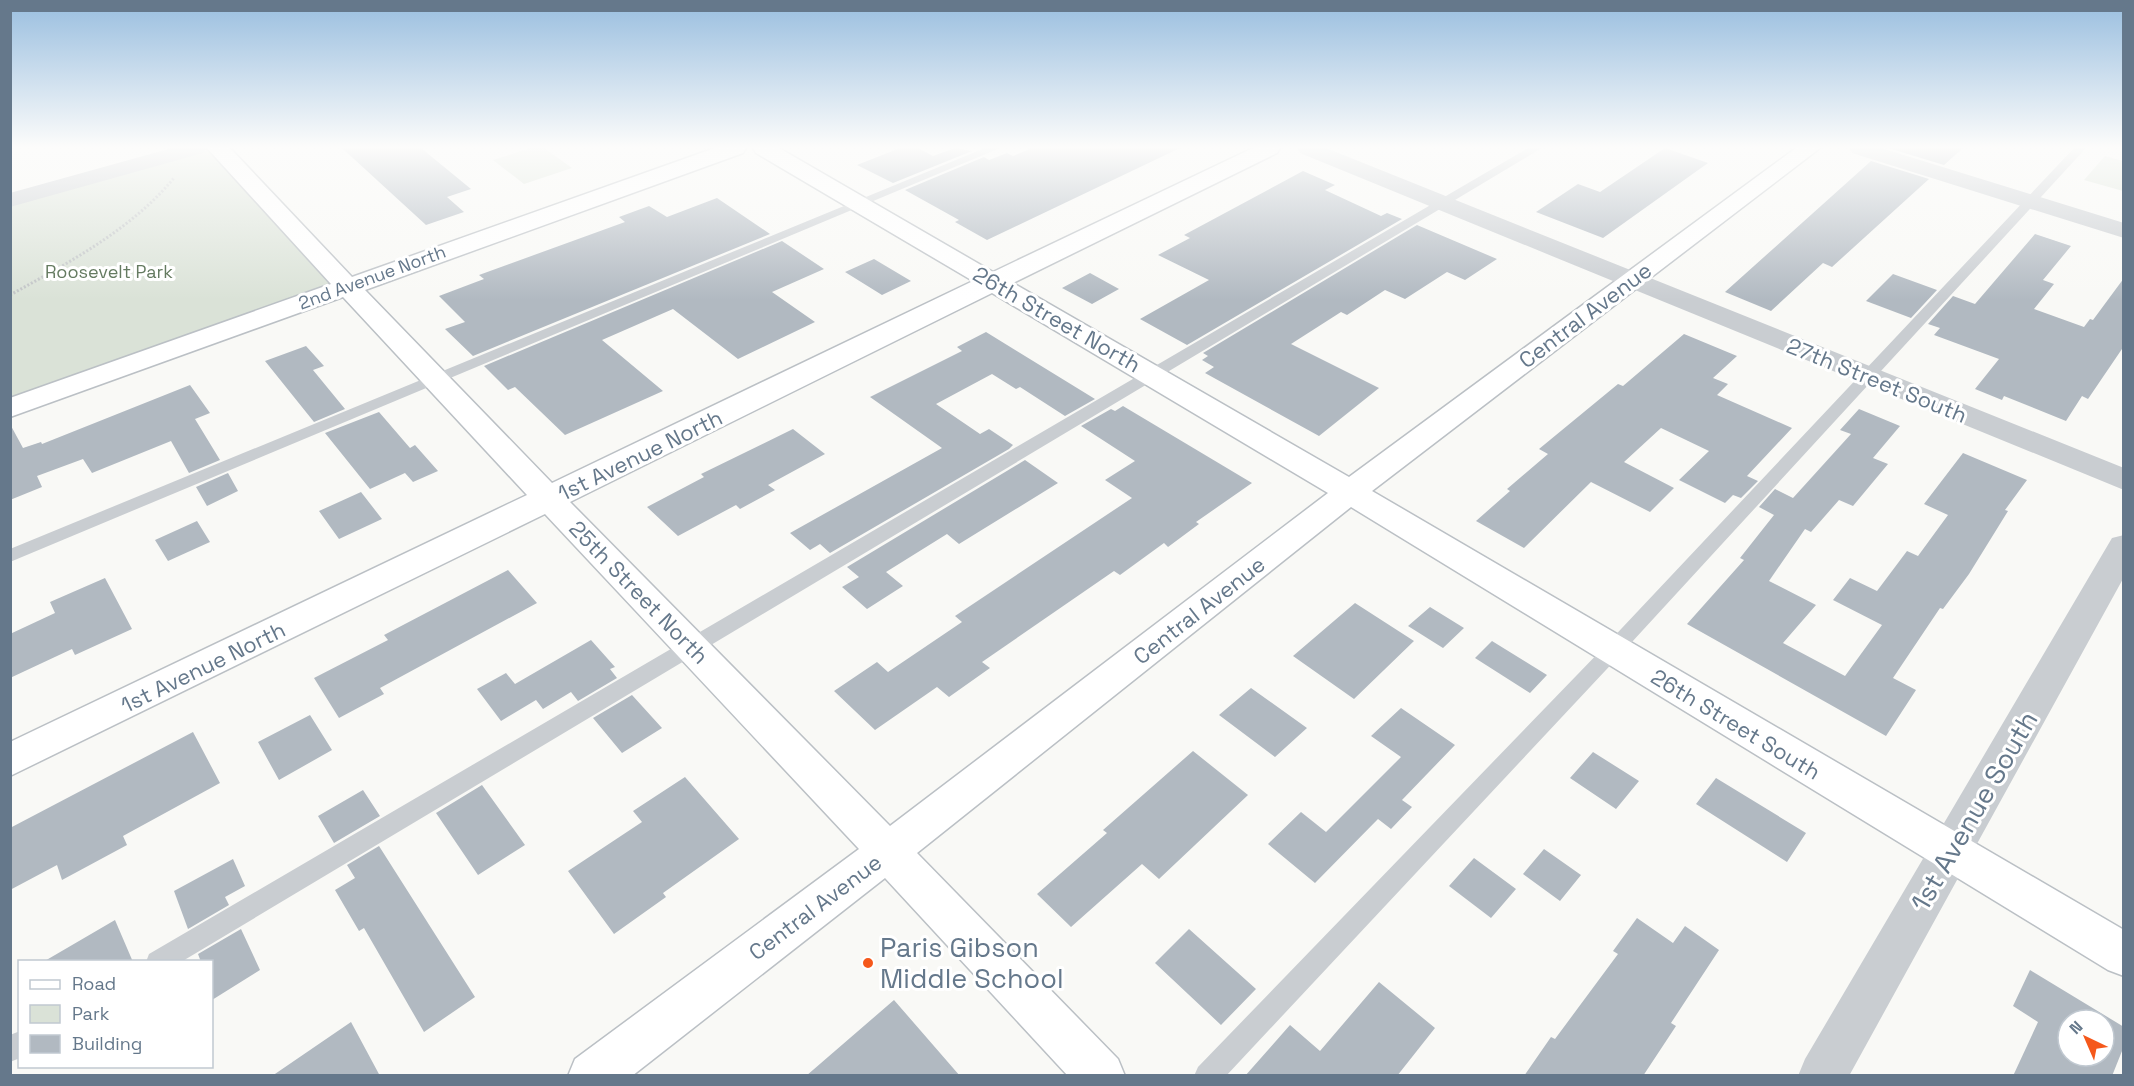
<svg xmlns="http://www.w3.org/2000/svg" width="2134" height="1086" font-family="'Space Grotesk',sans-serif">
  <rect width="100%" height="100%" fill="#f9f9f6"/>
  <path fill="#dae2d7" d="M 195,148 L 218,148 L 346,287 L 11,408 L 11,200 Z
    M 531,148 L 544,148 L 572,168 L 524,184 L 493,160 Z
    M 2105,156 L 2123,161 L 2123,191 L 2084,180 Z"/>
  <path fill="#b1b9c1" fill-rule="evenodd" d="M 342,148 L 421,148 L 471,189 L 447,197 L 464,212 L 426,225 Z
    M 900,148 L 918,148 L 933,156 L 955,148 L 972,151 L 893,183 L 857,165 Z
    M 1032,148 L 1180,148 L 987,240 L 955,222 L 959,220 L 905,190 L 984,157 L 989,160 L 1007,153 L 1013,156 Z
    M 1665,148 L 1708,163 L 1603,238 L 1536,212 L 1578,184 L 1600,192 Z
    M 1888,148 L 1963,148 L 1944,165 Z
    M 1871,161 L 1929,179 L 1832,267 L 1823,263 L 1771,311 L 1725,292 Z
    M 1303,171 L 1335,185 L 1325,190 L 1381,216 L 1387,213 L 1402,219 L 1187,345 L 1140,319 L 1209,280 L 1158,255 L 1190,238 L 1184,235 Z
    M 717,198 L 770,234 L 473,356 L 445,329 L 465,322 L 439,296 L 484,279 L 479,275 L 625,222 L 619,217 L 649,206 L 667,217 Z
    M 1417,225 L 1497,259 L 1465,280 L 1447,272 L 1405,299 L 1385,290 L 1347,315 L 1341,312 L 1291,344 L 1379,388 L 1319,436 L 1205,373 L 1214,367 L 1202,360 L 1208,356 L 1203,353 Z
    M 2035,234 L 2071,246 L 2043,280 L 2054,284 L 2034,309 L 2084,327 L 2090,319 L 2093,320 L 2124,278 L 2124,346 L 2088,399 L 2082,396 L 2066,421 L 2004,396 L 2002,400 L 1975,389 L 1999,359 L 1934,335 L 1940,328 L 1928,324 L 1953,296 L 1975,304 Z
    M 782,241 L 824,269 L 772,292 L 815,322 L 738,359 L 673,309 L 602,340 L 663,391 L 565,435 L 515,387 L 508,390 L 484,366 Z
    M 874,259 L 911,281 L 882,295 L 845,272 Z
    M 1090,273 L 1119,289 L 1092,304 L 1062,288 Z
    M 1893,274 L 1937,290 L 1911,318 L 1866,301 Z
    M 986,332 L 1095,399 L 1065,416 L 1020,387 L 1016,389 L 992,374 L 936,404 L 980,434 L 989,429 L 1013,445 L 1009,449 L 830,553 L 820,544 L 810,550 L 790,533 L 942,448 L 870,397 L 962,351 L 957,347 Z
    M 1684,334 L 1737,356 L 1713,378 L 1728,384 L 1717,395 L 1792,428 L 1747,476 L 1758,481 L 1741,498 L 1733,495 L 1725,503 L 1679,480 L 1709,451 L 1661,428 L 1624,462 L 1674,488 L 1650,512 L 1591,482 L 1524,548 L 1476,521 L 1510,491 L 1507,489 L 1548,454 L 1539,449 L 1618,384 L 1623,386 Z
    M 306,346 L 324,366 L 313,370 L 345,409 L 314,422 L 265,361 Z
    M 190,385 L 210,413 L 195,419 L 220,460 L 189,473 L 171,441 L 92,473 L 83,459 L 37,476 L 42,487 L 10,500 L 10,424 L 23,448 L 41,442 L 42,444 Z
    M 1123,406 L 1252,483 L 1196,522 L 1199,524 L 1168,547 L 1164,543 L 1120,575 L 1114,571 L 982,662 L 990,668 L 949,697 L 937,687 L 875,730 L 834,691 L 877,662 L 888,672 L 962,622 L 955,616 L 1132,498 L 1105,480 L 1135,461 L 1081,426 L 1111,409 L 1115,411 Z
    M 1859,409 L 1900,426 L 1873,458 L 1888,464 L 1853,506 L 1839,500 L 1811,532 L 1805,529 L 1769,581 L 1816,605 L 1783,643 L 1845,676 L 1882,625 L 1833,600 L 1850,578 L 1877,591 L 1907,551 L 1918,556 L 1948,515 L 1924,504 L 1963,453 L 2027,480 L 2005,510 L 2008,511 L 1969,574 L 1943,609 L 1940,608 L 1893,678 L 1916,690 L 1886,736 L 1687,624 L 1744,560 L 1740,558 L 1774,515 L 1759,507 L 1775,489 L 1793,498 L 1851,434 L 1840,430 Z
    M 379,412 L 410,448 L 415,445 L 438,471 L 413,482 L 405,473 L 370,489 L 325,433 Z
    M 793,429 L 825,454 L 768,485 L 775,490 L 740,509 L 736,505 L 678,536 L 647,507 L 704,477 L 701,474 Z
    M 1025,460 L 1058,483 L 959,544 L 947,534 L 886,572 L 903,586 L 867,609 L 842,587 L 859,577 L 847,567 Z
    M 228,473 L 238,491 L 207,506 L 196,487 Z
    M 361,492 L 382,519 L 339,539 L 319,511 Z
    M 197,521 L 210,542 L 168,561 L 155,540 Z
    M 508,570 L 537,603 L 380,688 L 384,694 L 339,718 L 314,678 L 388,640 L 384,635 Z
    M 105,578 L 132,629 L 75,655 L 72,649 L 10,678 L 10,634 L 55,613 L 50,602 Z
    M 1355,603 L 1414,641 L 1354,699 L 1293,656 Z
    M 1430,607 L 1464,628 L 1443,648 L 1408,626 Z
    M 591,640 L 615,667 L 610,669 L 617,678 L 578,701 L 571,692 L 543,709 L 536,700 L 501,721 L 477,689 L 506,673 L 515,684 Z
    M 1492,641 L 1547,675 L 1530,693 L 1475,658 Z
    M 1251,688 L 1307,728 L 1275,757 L 1219,715 Z
    M 632,695 L 662,728 L 622,753 L 593,718 Z
    M 1401,708 L 1455,745 L 1402,800 L 1412,807 L 1391,829 L 1378,819 L 1315,883 L 1268,844 L 1301,812 L 1326,832 L 1401,757 L 1371,736 Z
    M 310,715 L 332,750 L 279,780 L 258,742 Z
    M 193,732 L 220,783 L 123,836 L 127,845 L 62,880 L 57,865 L 10,890 L 10,828 Z
    M 1193,751 L 1248,795 L 1159,879 L 1142,864 L 1071,927 L 1037,894 L 1107,833 L 1103,830 Z
    M 1593,752 L 1639,781 L 1616,809 L 1570,778 Z
    M 685,777 L 739,839 L 663,893 L 666,897 L 614,934 L 568,871 L 642,822 L 633,811 Z
    M 1716,778 L 1806,833 L 1787,862 L 1696,804 Z
    M 482,785 L 525,845 L 478,875 L 436,813 Z
    M 363,790 L 380,816 L 334,843 L 318,816 Z
    M 379,846 L 475,997 L 424,1032 L 364,928 L 359,931 L 335,890 L 355,878 L 347,865 Z
    M 1544,849 L 1581,875 L 1560,901 L 1523,874 Z
    M 1474,858 L 1516,889 L 1491,918 L 1449,886 Z
    M 233,859 L 245,886 L 225,897 L 229,905 L 188,929 L 174,891 Z
    M 1637,918 L 1673,943 L 1685,926 L 1719,950 L 1671,1023 L 1676,1026 L 1643,1076 L 1524,1076 L 1551,1037 L 1555,1039 L 1618,954 L 1613,951 Z
    M 115,920 L 133,962 L 43,962 Z
    M 241,929 L 260,970 L 212,1000 L 212,962 L 201,962 L 198,954 Z
    M 1189,929 L 1256,989 L 1221,1025 L 1155,963 Z
    M 2030,970 L 2124,1027 L 2124,1046 L 2112,1076 L 2013,1076 L 2038,1022 L 2013,1006 ZM 2068,1020 L 2104,1020 L 2104,1056 L 2068,1056 Z
    M 1379,982 L 1435,1028 L 1397,1076 L 1245,1076 L 1290,1025 L 1320,1051 Z
    M 894,1000 L 960,1076 L 806,1076 Z
    M 351,1022 L 380,1076 L 272,1076 Z"/>
  <g fill="none" stroke-linecap="round" stroke-linejoin="round">
    <g stroke="#bbc0c5" stroke-width="3">
      <path id="secondary" d="M 207,148 L 230,148 L 352,277 L 715,148 L 746,148 L 743,153 L 365,290 L 552,483 L 973,281 L 756,153 L 753,148 L 779,148 L 993,272 L 1253,148 L 1280,148 L 1277,153 L 1013,283 L 1349,477 L 1796,148 L 1820,148 L 1372,491 L 2124,930 L 2124,976 L 2108,970 L 1351,507 L 917,853 L 1118,1059 L 1125,1076 L 1068,1076 L 885,878 L 632,1076 L 568,1076 L 575,1059 L 859,849 L 545,514 L 10,776 L 10,742 L 527,495 L 343,297 L 10,417 L 10,398 L 331,284 ZM 992,293 L 1328,493 L 890,826 L 570,502 Z"/>
    </g>
    <path stroke="#c0c3c5" stroke-width="3" stroke-dasharray="2 2" stroke-linecap="butt" d="M 10,295 C 68,263 131,230 174,178"/>
    <path fill="#c9cdd1" fill-rule="evenodd" d="M 985,148 L 1000,148 L 10,562 L 10,549 Z
      M 1528,148 L 1542,148 L 181,962 L 146,962 L 149,954 Z
      M 2074,148 L 2086,148 L 1620,655 L 1226,1076 L 1194,1076 L 1198,1067 L 1606,645 Z
      M 20,1031 L 20,1058 L 10,1062 L 10,1035 Z"/>
    <path fill="#c9cdd1" fill-rule="evenodd" d="M 172,148 L 206,148 L 203,153 L 10,207 L 10,193 Z
      M 1297,148 L 1326,148 L 2124,468 L 2124,490 L 1300,153 Z
      M 1849,148 L 1881,148 L 2124,223 L 2124,238 L 1852,153 Z
      M 2124,535 L 2124,577 L 1849,1076 L 1798,1076 L 1805,1059 L 2112,538 Z"/>
    <use href="#secondary" fill="#fff" fill-rule="evenodd"/>
  </g>
  <linearGradient id="sky" x2="0" y2="1"><stop stop-color="#99bedf"/><stop offset="0.49" stop-color="#fcfcfb"/><stop offset="1" stop-color="#fcfcfb" stop-opacity="0"/></linearGradient>
  <rect width="2134" height="300" fill="url(#sky)"/>
  <circle fill="#f5581b" stroke="#fff" stroke-width="2" cx="868" cy="963" r="6"/>
  <g text-anchor="middle" dominant-baseline="central" stroke-width="6" stroke-linejoin="round" paint-order="stroke">
    <g font-size="18" fill="#657b61" stroke="#fff">
      <text x="109" y="271">Roosevelt Park</text>
    </g>
    <g font-size="18" fill="#65788b" stroke="#fff">
      <text transform="translate(372 277) rotate(-20)">2nd Avenue North</text>
    </g>
    <g font-size="22" fill="#65788b" stroke="#fff">
      <text transform="translate(1585 315) rotate(-37)">Central Avenue</text>
      <text transform="translate(1057 319) rotate(30)">26th Street North</text>
      <text transform="translate(1877 380) rotate(22)">27th Street South</text>
      <text transform="translate(640 455) rotate(-26)">1st Avenue North</text>
      <text transform="translate(639 592) rotate(46)">25th Street North</text>
      <text transform="translate(1199 610) rotate(-38)">Central Avenue</text>
      <text transform="translate(203 667) rotate(-26)">1st Avenue North</text>
      <text transform="translate(1736 724) rotate(31)">26th Street South</text>
      <text transform="translate(815 907) rotate(-37)">Central Avenue</text>
    </g>
    <g font-size="27" fill="#65788b" stroke="#fff">
      <text transform="translate(1974 811) rotate(-60)">1st Avenue South</text>
    </g>
    <g font-size="27" fill="#65788b" stroke="#fff" text-anchor="start">
      <text x="880" y="947">Paris Gibson<tspan x="880" dy="31">Middle School</tspan></text>
    </g>
  </g>
  <rect width="2134" height="1086" fill="none" stroke="#65788b" stroke-width="24"/>
  <rect x="18" y="960" width="195" height="108" fill="#ffffff" stroke="#c1c9d1" stroke-width="1.5"/>
  <rect x="30" y="980" width="30" height="9" fill="#ffffff" stroke="#c1c9d1" stroke-width="1.5"/>
  <text x="72" y="990" font-size="18" fill="#65788b">Road</text>
  <rect x="30" y="1005" width="30" height="18" fill="#dae2d7" stroke="#c1c9d1" stroke-width="1.5"/>
  <text x="72" y="1020" font-size="18" fill="#65788b">Park</text>
  <rect x="30" y="1035" width="30" height="18" fill="#b1b9c1" stroke="#c1c9d1" stroke-width="1.5"/>
  <text x="72" y="1050" font-size="18" fill="#65788b">Building</text>
  <g transform="translate(2086 1038) rotate(316)"><circle r="28" fill="#ffffff" stroke="#c1c9d1" stroke-width="1.5"/>
  <path d="M0-4.5L10 22L0 15L-10 22Z" fill="#f5581b"/>
  <text y="-9" font-size="16" font-weight="bold" text-anchor="middle" fill="#65788b">N</text>
  </g>
</svg>
